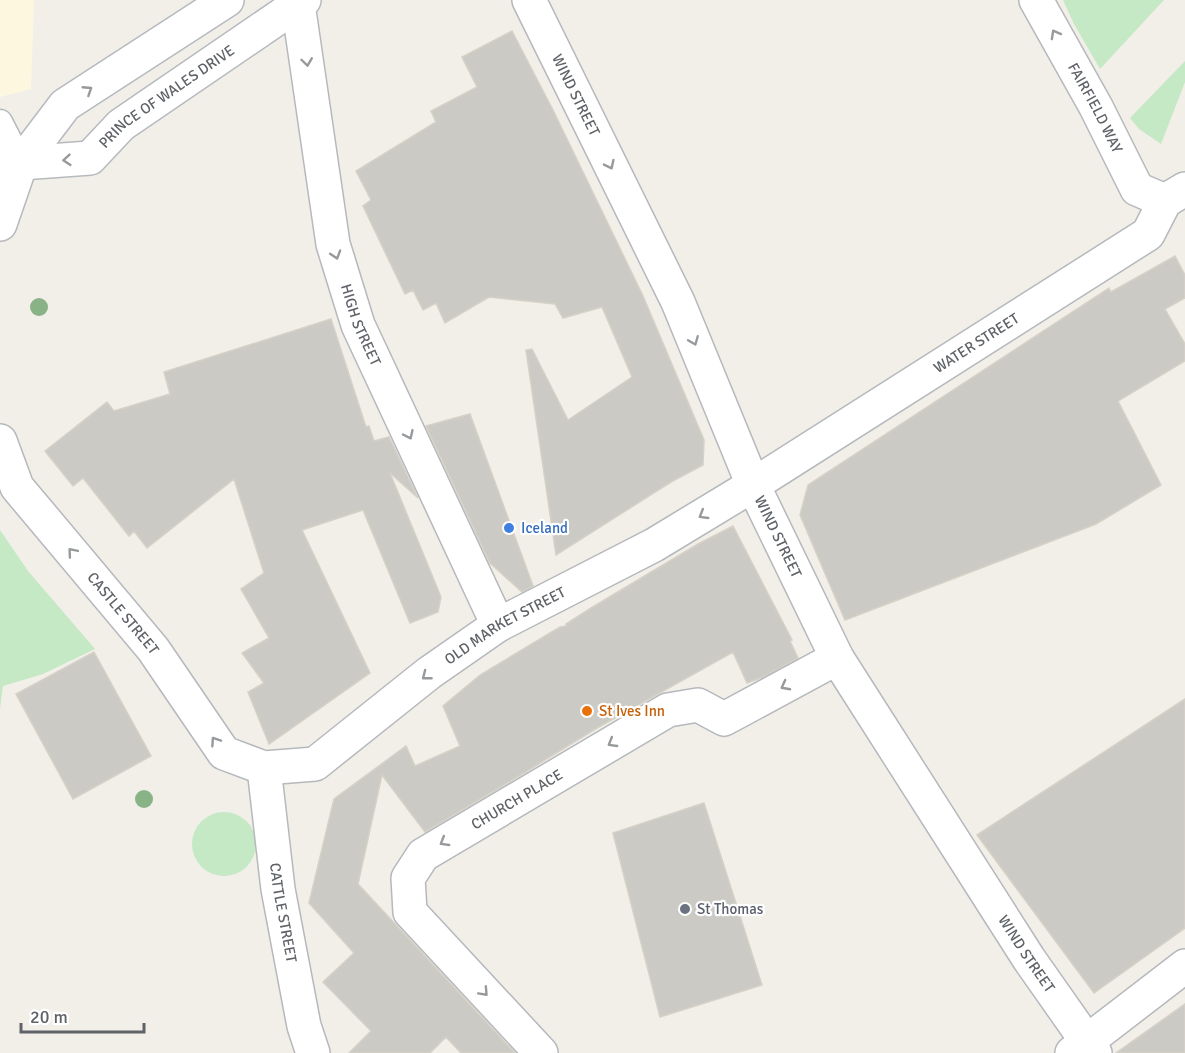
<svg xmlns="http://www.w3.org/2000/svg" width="1185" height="1053" font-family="Signika,sans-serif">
  <rect width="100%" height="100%" fill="#f1efe8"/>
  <path fill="#fef7e0" d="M 0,0 L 34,0 L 31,89 L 0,97 Z"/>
  <path fill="#c5e8c5" d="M 1063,0 L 1164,0 L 1100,69 L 1074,24 Z
    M 1185,61 L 1185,82 L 1161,144 L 1139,129 L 1130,118 Z
    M 0,530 L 28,571 L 95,649 L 43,674 L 3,686 L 0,709 Z
    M192 844a32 32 0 1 1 64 0a32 32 0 1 1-64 0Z"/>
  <path fill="#cccac5" stroke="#d6d1c6" stroke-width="1.5" d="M 512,31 L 553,110 L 643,296 L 704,440 L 703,465 L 671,482 L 556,555 L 526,350 L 532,349 L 568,420 L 632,377 L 602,307 L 563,318 L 555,304 L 489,297 L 445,323 L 436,303 L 423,310 L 413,290 L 405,294 L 363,206 L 371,200 L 356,171 L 436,122 L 431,111 L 477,87 L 462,57 Z
    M 1175,256 L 1185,275 L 1185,298 L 1165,309 L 1185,344 L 1185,361 L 1118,401 L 1161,485 L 1096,524 L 845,620 L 800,515 L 808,485 L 1109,288 L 1111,292 Z
    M 331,319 L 366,427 L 369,426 L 374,441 L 389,437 L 418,498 L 390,473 L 441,597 L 438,612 L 410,623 L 363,510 L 302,530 L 370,673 L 269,744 L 248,692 L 264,683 L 242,653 L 269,638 L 241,589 L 264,573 L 234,479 L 147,548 L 134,531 L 129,536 L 83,478 L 73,486 L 45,451 L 107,402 L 114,411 L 170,394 L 164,372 Z
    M 470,414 L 533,586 L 522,592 L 490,563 L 426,426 Z
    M 733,526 L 792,640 L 790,641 L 798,658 L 763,677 L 747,683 L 733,652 L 597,728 L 524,773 L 425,832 L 382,775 L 358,884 L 515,1053 L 461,1053 L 446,1037 L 430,1053 L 349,1053 L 371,1031 L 323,982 L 354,953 L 309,903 L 334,799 L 406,746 L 415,766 L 460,746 L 443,706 L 480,675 L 560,627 L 566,626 L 566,624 L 591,608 L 698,544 Z
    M 94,652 L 151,756 L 73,799 L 16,694 Z
    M 1185,699 L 1185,928 L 1094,993 L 977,835 Z
    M 704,803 L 762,985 L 660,1017 L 613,833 Z
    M 1185,1004 L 1185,1053 L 1116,1053 Z"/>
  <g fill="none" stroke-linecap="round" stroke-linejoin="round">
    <g stroke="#b5b8bc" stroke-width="27">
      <path id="lane" d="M 0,122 L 21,163"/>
    </g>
    <g stroke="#b5b8bc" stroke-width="36">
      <g id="street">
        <path id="s1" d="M 529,0 L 678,302 L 753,485 L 837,658 L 1029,959 L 1095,1053"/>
        <path id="s2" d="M 1036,0 L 1096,107 L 1137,189 L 1165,201"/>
        <path id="s3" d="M 298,4 L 333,244 L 358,325 L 498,625"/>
        <path d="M 0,224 L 21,163"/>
        <path id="s4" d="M 0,441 L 17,487 L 153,649 L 224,753 L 264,768 L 315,764 L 429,673 L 498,625 L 654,545 L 753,485 L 1148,234 L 1165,201 L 1185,189"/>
        <path id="s5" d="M 264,768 L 278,889 L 304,1026 L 313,1053"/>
        <path id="s6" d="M 541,1053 L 410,912 L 408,878 L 423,855 L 668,710 L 698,705 L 724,719 L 837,658"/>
        <path d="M 1072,1053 L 1185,966"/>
      </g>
    </g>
    <g stroke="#b6babf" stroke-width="36">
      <g id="secondary">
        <path id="s7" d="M 0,161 L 21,163 L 90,158 L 121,125 L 304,0"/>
        <path d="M 21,163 L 65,105 L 227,0"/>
      </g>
    </g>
    <use href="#lane" stroke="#fff" stroke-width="24"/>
    <use href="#street" stroke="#fff" stroke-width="33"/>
    <use href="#secondary" stroke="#fff" stroke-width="33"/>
  </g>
  <g fill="#89b387">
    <circle cx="39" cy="307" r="9"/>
    <circle cx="144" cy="799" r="9"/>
  </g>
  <defs><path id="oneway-chevron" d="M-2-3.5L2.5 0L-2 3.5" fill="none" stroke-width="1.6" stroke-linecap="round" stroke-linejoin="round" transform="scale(1.5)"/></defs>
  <g stroke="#979a9d">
    <use href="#oneway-chevron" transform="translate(1055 34) rotate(-119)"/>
    <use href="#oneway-chevron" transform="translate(307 62) rotate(82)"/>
    <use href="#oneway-chevron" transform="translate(88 90) rotate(-33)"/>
    <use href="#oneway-chevron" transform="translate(67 160) rotate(175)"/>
    <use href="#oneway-chevron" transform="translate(610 165) rotate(64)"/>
    <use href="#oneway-chevron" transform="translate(336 255) rotate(73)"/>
    <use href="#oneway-chevron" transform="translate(694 341) rotate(68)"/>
    <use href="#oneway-chevron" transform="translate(409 435) rotate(65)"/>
    <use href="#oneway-chevron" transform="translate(703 515) rotate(149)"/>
    <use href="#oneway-chevron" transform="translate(72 552) rotate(-130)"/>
    <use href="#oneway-chevron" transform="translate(426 676) rotate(142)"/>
    <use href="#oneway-chevron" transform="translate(785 686) rotate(152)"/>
    <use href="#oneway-chevron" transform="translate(215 741) rotate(-124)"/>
    <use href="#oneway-chevron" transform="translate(612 743) rotate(149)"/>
    <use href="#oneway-chevron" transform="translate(444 842) rotate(149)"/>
    <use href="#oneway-chevron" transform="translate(484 992) rotate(47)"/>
  </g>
  <circle fill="#3f7fe0" stroke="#fff" stroke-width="2" cx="509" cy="528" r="6"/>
  <circle fill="#e8710a" stroke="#fff" stroke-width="2" cx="587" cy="711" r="6"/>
  <circle fill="#6b7280" stroke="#fff" stroke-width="2" cx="685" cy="909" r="6"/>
  <g text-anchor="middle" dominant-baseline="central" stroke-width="4.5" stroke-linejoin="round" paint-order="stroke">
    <g font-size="15" fill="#5f6368" stroke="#fff">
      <text stroke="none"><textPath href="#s1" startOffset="106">WIND STREET</textPath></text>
      <text stroke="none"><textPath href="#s7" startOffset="189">PRINCE OF WALES DRIVE</textPath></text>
      <text stroke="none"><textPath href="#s2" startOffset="123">FAIRFIELD WAY</textPath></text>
      <text stroke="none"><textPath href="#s3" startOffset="328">HIGH STREET</textPath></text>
      <text stroke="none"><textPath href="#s4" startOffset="1266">WATER STREET</textPath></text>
      <text stroke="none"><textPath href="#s1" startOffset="592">WIND STREET</textPath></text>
      <text stroke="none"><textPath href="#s4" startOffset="214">CASTLE STREET</textPath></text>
      <text stroke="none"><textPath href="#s4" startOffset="716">OLD MARKET STREET</textPath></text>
      <text stroke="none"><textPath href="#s6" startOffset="363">CHURCH PLACE</textPath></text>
      <text stroke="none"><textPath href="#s5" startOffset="146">CATTLE STREET</textPath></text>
      <text stroke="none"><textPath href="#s1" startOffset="1078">WIND STREET</textPath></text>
    </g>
    <g font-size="15" fill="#366cbe" stroke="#fff" text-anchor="start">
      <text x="521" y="528">Iceland</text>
    </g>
    <g font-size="15" fill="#c56008" stroke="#fff" text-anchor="start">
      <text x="599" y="711">St Ives Inn</text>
    </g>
    <g font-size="15" fill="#5b616d" stroke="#fff" text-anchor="start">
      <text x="697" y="909">St Thomas</text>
    </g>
  </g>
  <path d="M21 1023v9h123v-9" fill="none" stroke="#5f6368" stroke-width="3"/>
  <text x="30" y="1023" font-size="18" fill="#5f6368" stroke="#ffffff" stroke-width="4.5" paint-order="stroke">20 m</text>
</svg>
